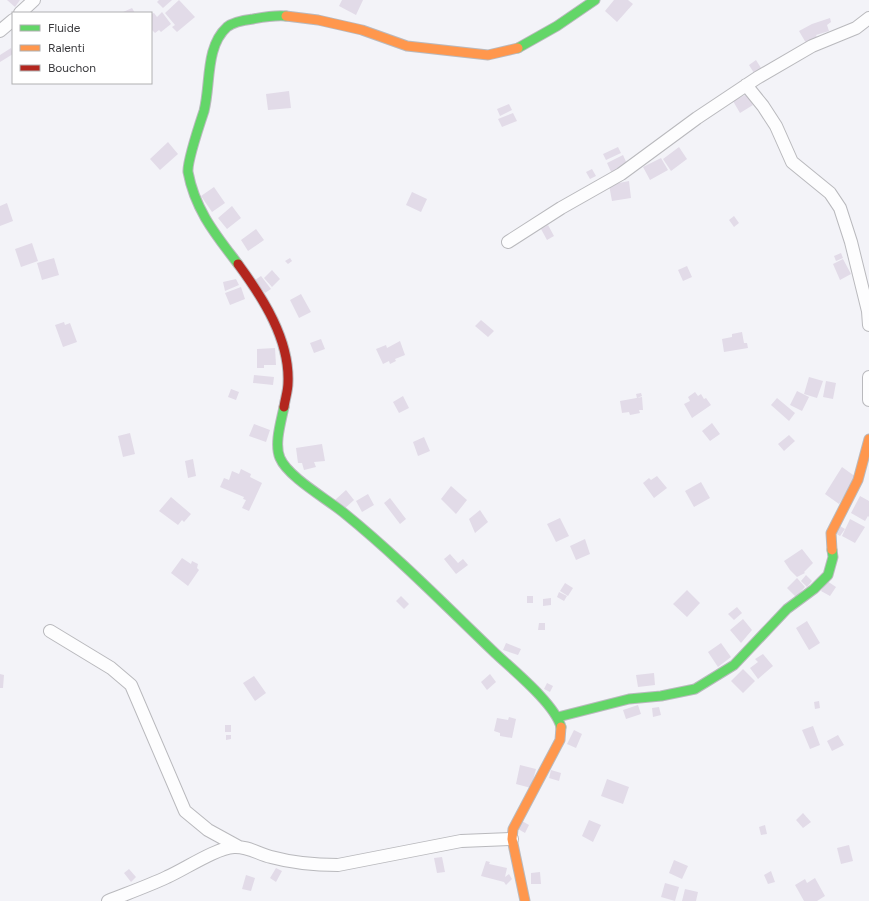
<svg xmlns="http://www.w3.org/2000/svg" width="869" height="901" font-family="Figtree,sans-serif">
  <rect width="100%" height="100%" fill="#f3f3f8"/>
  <path fill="#e2dbe8" d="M 7,0 L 20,0 L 15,7 Z
    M 159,0 L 172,0 L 163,8 L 157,2 Z
    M 179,0 L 195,17 L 177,32 L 172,27 L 175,25 L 165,13 Z
    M 342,0 L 363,0 L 356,15 L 339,6 Z
    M 614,0 L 628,0 L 633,4 L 617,22 L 605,11 Z
    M 132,8 L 135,13 L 121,13 Z
    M 162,12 L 171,24 L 161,32 L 159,30 L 155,33 L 151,29 L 151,14 L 154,13 L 157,17 Z
    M 830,18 L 831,22 L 827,25 L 829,31 L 816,35 L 817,37 L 806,43 L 799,31 L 812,24 Z
    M 11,48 L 13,54 L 0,62 L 0,55 Z
    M 756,60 L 761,68 L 754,73 L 749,65 Z
    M 289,91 L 291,108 L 268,110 L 266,94 Z
    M 747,94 L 753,105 L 740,113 L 733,101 Z
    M 509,104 L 512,110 L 500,116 L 497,109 Z
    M 513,113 L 517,121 L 502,127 L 498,119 Z
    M 168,142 L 178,154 L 160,170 L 150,159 Z
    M 618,147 L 621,153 L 606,160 L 603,154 Z
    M 679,147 L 687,159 L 671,171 L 663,159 Z
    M 623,155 L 628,166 L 612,174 L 607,163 Z
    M 661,158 L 668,170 L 650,180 L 643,167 Z
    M 592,169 L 596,176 L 590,179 L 586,172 Z
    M 629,181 L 631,198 L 612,201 L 609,185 Z
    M 214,187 L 225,203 L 212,212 L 201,196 Z
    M 412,192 L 427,199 L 421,212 L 406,205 Z
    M 7,203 L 13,221 L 0,226 L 0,206 Z
    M 232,206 L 241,218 L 227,229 L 218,218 Z
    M 734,216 L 739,223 L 734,227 L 729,220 Z
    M 548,225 L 554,236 L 547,240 L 541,229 Z
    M 256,229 L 264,240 L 248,251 L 241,240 Z
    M 32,243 L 38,261 L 21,267 L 15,249 Z
    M 841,253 L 843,258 L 836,261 L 834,256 Z
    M 54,258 L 59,275 L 42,280 L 37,263 Z
    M 290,258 L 292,261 L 288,264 L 285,261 Z
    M 843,259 L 851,274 L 840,280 L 833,264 Z
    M 687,266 L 692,277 L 683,281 L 678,270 Z
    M 272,270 L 280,279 L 272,287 L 264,278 Z
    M 261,276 L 271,289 L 265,293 L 255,280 Z
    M 236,279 L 239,285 L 225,291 L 223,282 Z
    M 241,287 L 245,299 L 230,305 L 225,293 Z
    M 301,294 L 311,312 L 299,318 L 290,300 Z
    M 481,320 L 494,331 L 488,337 L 475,326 Z
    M 64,322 L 65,325 L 70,323 L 77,342 L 63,347 L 55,325 Z
    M 742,332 L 744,343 L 747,343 L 748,348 L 724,352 L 722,339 L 732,337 L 732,334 Z
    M 321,339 L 325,349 L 314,353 L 310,343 Z
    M 400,341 L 405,355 L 395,359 L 396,361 L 390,364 L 389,361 L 383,364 L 376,349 L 386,345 L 387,348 Z
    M 275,348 L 276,365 L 264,365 L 264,368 L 257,368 L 257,349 Z
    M 254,375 L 274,377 L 273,385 L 253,383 Z
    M 809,377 L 823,381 L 817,398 L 804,394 Z
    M 826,381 L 836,383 L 833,399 L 823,397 Z
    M 231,389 L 239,392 L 236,400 L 228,397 Z
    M 797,391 L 809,397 L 802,411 L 790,405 Z
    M 695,392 L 698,396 L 701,394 L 704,399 L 706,398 L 711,405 L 692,418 L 684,404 L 690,401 L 688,397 Z
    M 641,393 L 642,396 L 637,398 L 636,394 Z
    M 403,396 L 409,408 L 399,413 L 393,402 Z
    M 642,397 L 643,410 L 639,410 L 640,413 L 630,415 L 629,412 L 622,413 L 620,401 Z
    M 777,398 L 795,413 L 789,421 L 771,405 Z
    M 712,423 L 720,434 L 710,441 L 702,431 Z
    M 254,424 L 270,430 L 266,442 L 249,436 Z
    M 130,433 L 135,454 L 123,457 L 118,436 Z
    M 789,435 L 795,441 L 784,451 L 778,444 Z
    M 424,437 L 430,451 L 418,456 L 413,442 Z
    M 322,444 L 325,461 L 314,462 L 316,467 L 304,470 L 302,463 L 298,463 L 296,448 Z
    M 193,459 L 196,476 L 188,478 L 185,461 Z
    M 842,467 L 856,477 L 839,504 L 825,494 Z
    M 241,469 L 251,474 L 250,477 L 262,483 L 249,511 L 242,508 L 246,500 L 243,499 L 244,497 L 220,487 L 224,478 L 229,480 L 232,471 L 239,474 Z
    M 657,476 L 667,488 L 654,498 L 643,483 L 649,478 L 651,480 Z
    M 701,482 L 710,498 L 694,507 L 685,491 Z
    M 451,486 L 467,500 L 456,514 L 441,499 Z
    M 346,490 L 354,500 L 343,510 L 335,500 Z
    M 368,494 L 374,505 L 362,512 L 356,501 Z
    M 860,496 L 869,501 L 869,517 L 868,516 L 865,521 L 851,513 Z
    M 171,497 L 191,514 L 184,522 L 182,520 L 178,525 L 159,511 Z
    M 390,498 L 406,519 L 400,524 L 384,503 Z
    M 480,510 L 488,522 L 475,533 L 469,519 Z
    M 560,518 L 569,536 L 556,542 L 547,524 Z
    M 850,519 L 865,527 L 855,543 L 842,536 Z
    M 840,526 L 845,529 L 840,536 L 835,533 Z
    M 585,539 L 590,554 L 576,560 L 570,546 Z
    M 802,549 L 813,563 L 804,572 L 805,573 L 797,577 L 790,570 L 784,561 Z
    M 450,554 L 458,563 L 463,559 L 468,565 L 456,574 L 444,559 Z
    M 182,558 L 191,564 L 192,561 L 198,564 L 197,568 L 199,570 L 188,586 L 171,573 Z
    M 806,575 L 812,581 L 807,587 L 801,581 Z
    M 797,578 L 805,587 L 796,597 L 787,588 Z
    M 827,581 L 836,587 L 830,596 L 821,591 Z
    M 565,583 L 573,588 L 568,596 L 560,591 Z
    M 687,590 L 700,603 L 687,617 L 673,604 Z
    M 559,592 L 567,596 L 564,601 L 557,597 Z
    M 401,596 L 409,604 L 404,609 L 396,601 Z
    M 527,596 L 533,596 L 533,603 L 527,603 Z
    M 551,598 L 551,605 L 543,606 L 543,599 Z
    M 737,607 L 742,613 L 734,620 L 728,614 Z
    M 743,619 L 752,630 L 741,643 L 730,630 Z
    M 807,621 L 820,643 L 809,650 L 796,628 Z
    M 539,623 L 545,623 L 545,630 L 538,630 Z
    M 506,643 L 521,649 L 518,655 L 503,650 Z
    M 721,643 L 731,657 L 718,667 L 708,652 Z
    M 763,654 L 773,666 L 758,679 L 750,668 L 758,662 L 755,659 Z
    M 743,669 L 755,681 L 743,693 L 731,681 Z
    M 654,673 L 655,685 L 638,687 L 636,675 Z
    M 0,674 L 4,675 L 3,688 L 0,688 Z
    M 490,674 L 496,682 L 487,690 L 481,682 Z
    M 254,676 L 266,693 L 255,701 L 243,683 Z
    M 547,683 L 553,686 L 550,692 L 544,689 Z
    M 819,701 L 820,708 L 815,709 L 814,702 Z
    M 638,705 L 641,714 L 626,719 L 623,710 Z
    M 659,707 L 661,715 L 653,717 L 652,708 Z
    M 509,717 L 516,719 L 512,738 L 500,736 L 500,733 L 494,731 L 497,718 L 508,720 Z
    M 225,725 L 231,725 L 231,732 L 225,732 Z
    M 813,726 L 820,745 L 810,749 L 802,730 Z
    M 574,730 L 582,734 L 576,748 L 567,744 Z
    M 226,735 L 231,735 L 231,739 L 226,740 Z
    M 838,735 L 844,745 L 832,751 L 827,741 Z
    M 520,765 L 536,769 L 531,788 L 516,784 Z
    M 551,770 L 561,773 L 559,781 L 549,778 Z
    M 607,779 L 629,787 L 623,804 L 601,796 Z
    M 803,813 L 811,822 L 803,828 L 796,820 Z
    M 589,820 L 601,825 L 593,842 L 582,836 Z
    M 522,821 L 529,825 L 525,833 L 518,829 Z
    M 765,825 L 767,834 L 761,835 L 759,827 Z
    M 849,845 L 853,861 L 841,864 L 837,848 Z
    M 442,857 L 445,872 L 437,873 L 434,858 Z
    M 674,860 L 688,866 L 682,879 L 669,873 Z
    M 486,861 L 490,862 L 489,864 L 507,868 L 505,877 L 509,874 L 512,879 L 506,885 L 504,882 L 481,876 Z
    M 276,868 L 282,871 L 276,882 L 270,878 Z
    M 129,869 L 136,877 L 131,882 L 124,873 Z
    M 771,871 L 775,882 L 768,884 L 764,875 Z
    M 540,872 L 541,884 L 531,884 L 531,873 Z
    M 246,875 L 255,878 L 251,891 L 242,889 Z
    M 815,878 L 825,896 L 817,901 L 804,901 L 795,885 L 805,879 L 807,883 Z
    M 665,883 L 679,887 L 675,901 L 661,897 Z
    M 685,889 L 698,892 L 696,901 L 682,901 Z"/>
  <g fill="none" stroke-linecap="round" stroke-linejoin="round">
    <g stroke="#b9b9bd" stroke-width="14">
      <path id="street" d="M 20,13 L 34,0
        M 0,31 L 13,20
        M 746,85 L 763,106 L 776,126 L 792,162 L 830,193 L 840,208 L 851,242 L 868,311 L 869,325
        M 508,242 L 561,208 L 621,174 L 697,118 L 757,78 L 812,46 L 856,28 L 869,18
        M 869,377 L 869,400
        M 50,631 L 111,668 L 131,685 L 185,811 L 208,830 L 239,847
        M 108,901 C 128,893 148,886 167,877 C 185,869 216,848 234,847 C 248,846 258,854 271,857 C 293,863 315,865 338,865 L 461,841 L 512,839"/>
    </g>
    <g stroke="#b9b9bd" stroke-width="11">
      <path id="fast" d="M 518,48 L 557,26 L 595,0
        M 238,264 C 216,235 195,210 188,172 C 187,162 200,123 204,111 C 211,84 205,47 227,27 C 233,22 245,20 253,19 C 264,17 274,15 286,16
        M 284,407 C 281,422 274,444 280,458 C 288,477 327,499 344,513 C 397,556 445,605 495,653 C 513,670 555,704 561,727
        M 558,717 L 629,699 L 661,696 L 695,689 L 734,665 L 787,609 L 814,589 L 828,575 L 833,557 L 832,550"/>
    </g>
    <g stroke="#b9b9bd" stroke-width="11">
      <path id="slow" d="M 286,16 L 318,20 L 362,30 L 407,46 L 488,55 L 518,48
        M 832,550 L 831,533 L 858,480 L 869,439
        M 525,901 L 512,839 L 513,829 L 560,740 L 561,727"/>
    </g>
    <g stroke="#b9b9bd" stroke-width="11">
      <path id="jam" d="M 238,264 C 263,298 290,340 288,383 C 288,391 285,399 284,407"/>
    </g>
    <use href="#street" stroke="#fdfdfe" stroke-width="12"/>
    <use href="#fast" stroke="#63d668" stroke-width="9"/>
    <use href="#slow" stroke="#ff974d" stroke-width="9"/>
    <use href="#jam" stroke="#b3261e" stroke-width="9"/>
  </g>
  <rect x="12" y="12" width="140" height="72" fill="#ffffff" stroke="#b0b0b1"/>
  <rect x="20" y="25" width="20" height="6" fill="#63d668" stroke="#b0b0b1"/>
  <text x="48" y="32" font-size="12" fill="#39393c">Fluide</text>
  <rect x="20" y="45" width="20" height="6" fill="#ff974d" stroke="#b0b0b1"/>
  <text x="48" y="52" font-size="12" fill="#39393c">Ralenti</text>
  <rect x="20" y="65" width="20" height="6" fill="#b3261e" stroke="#b0b0b1"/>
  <text x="48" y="72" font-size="12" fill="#39393c">Bouchon</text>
</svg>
